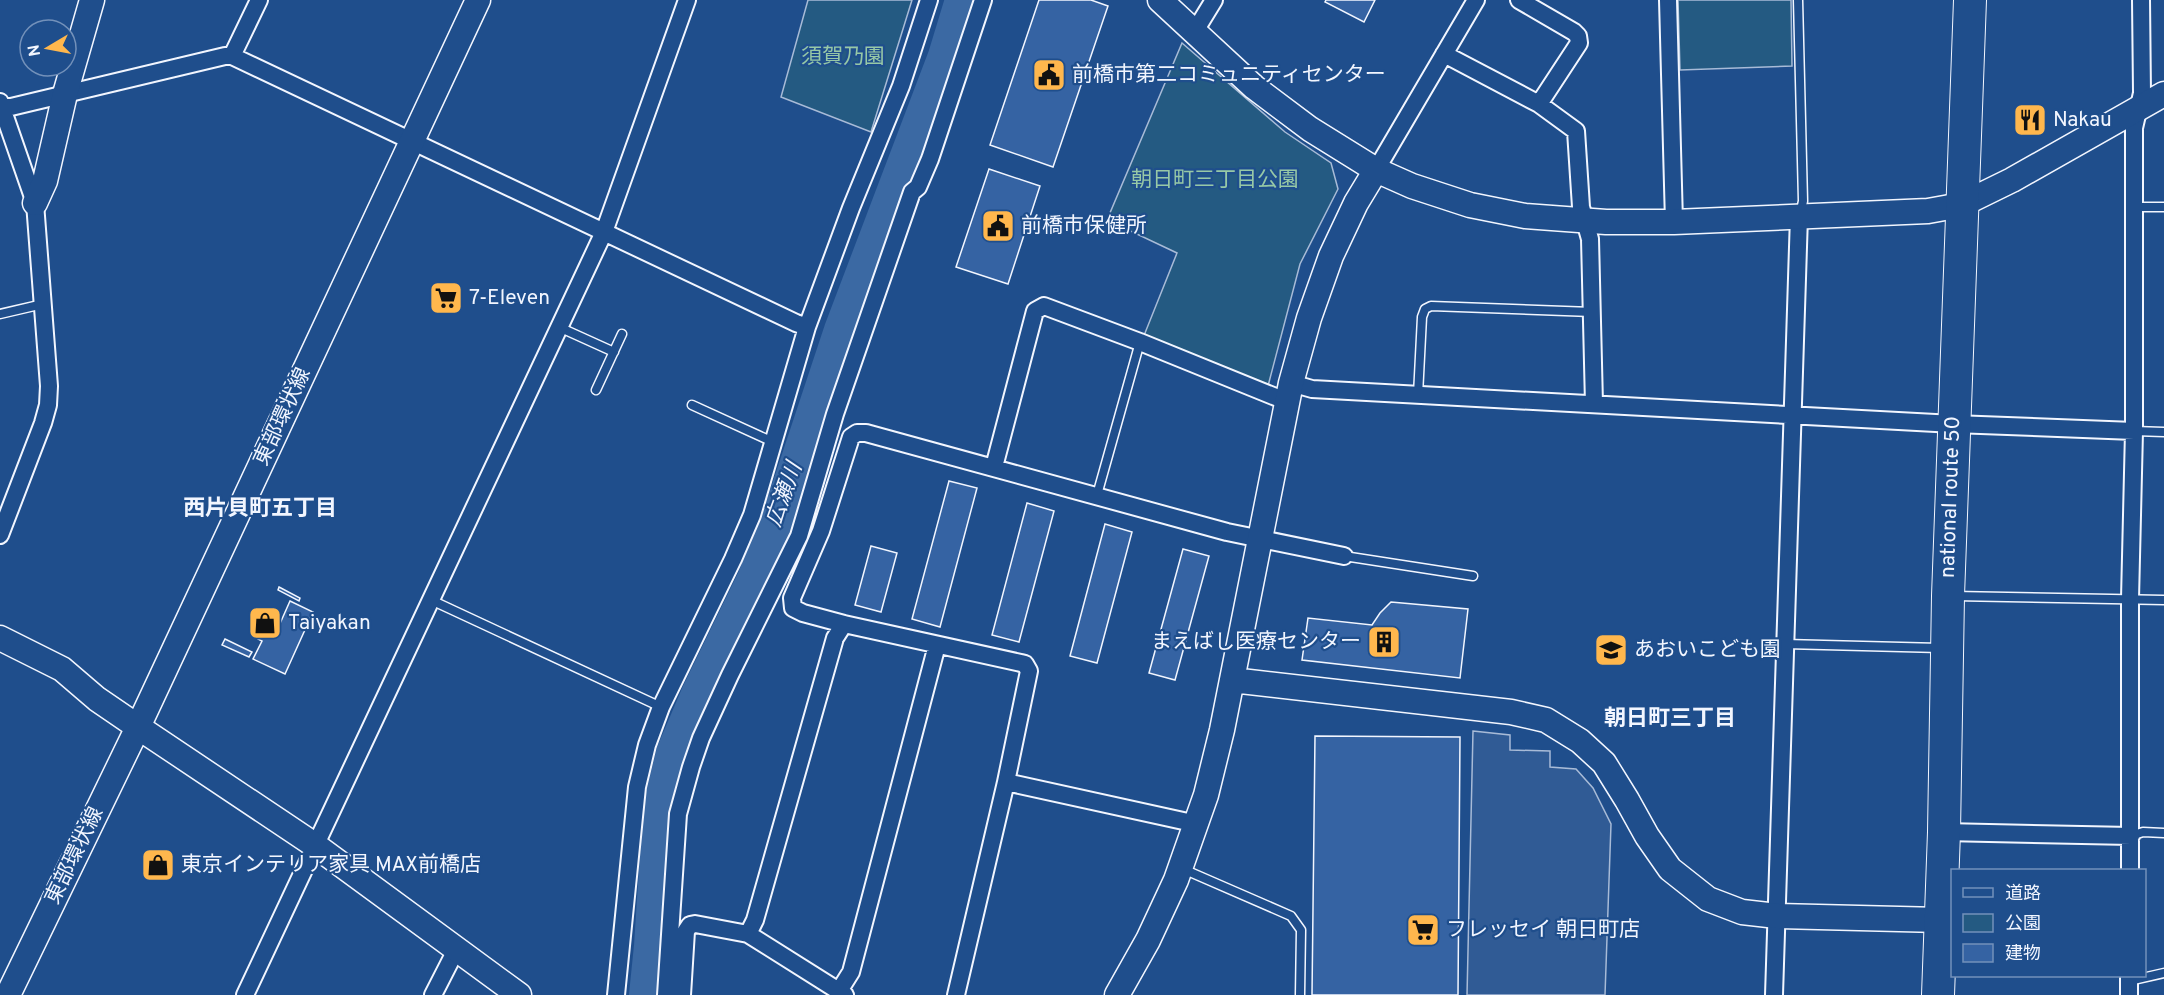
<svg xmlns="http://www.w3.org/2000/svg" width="2164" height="995" font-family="Overpass,'Noto Sans JP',sans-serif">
  <rect width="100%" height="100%" fill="#1f4e8c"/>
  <path fill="#245a82" stroke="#a8bbd7" stroke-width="1.5" d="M 808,0 L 912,0 L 871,132 L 781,97 Z
    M 1678,0 L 1791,0 L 1792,66 L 1680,70 Z
    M 1182,43 L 1285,132 L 1331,163 L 1338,189 L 1300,264 L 1268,386 L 1143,338 L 1177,253 L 1107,220 Z"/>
  <path fill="#305b95" stroke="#a8bbd7" stroke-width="1.5" d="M 1473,731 L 1510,735 L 1510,750 L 1550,751 L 1550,767 L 1576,769 L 1593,788 L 1611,824 L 1605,995 L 1467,995 Z"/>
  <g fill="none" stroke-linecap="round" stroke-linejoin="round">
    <path stroke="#3b69a3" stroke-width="34" d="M 646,995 L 651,946 L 660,807 L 673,753 L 699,692 L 754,579 L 783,505 L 841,330 L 945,56 L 962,0"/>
  </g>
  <path fill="#3563a3" stroke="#f2f6ff" stroke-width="1.5" d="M 1039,0 L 1091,0 L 1108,6 L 1053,167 L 990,145 Z
    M 1326,0 L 1375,0 L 1364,22 L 1325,2 Z
    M 989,169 L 1040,186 L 1008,284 L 956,267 Z
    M 949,481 L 977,488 L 940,627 L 912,619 Z
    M 1027,503 L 1054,511 L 1019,642 L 992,635 Z
    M 1105,524 L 1132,532 L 1097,663 L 1070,656 Z
    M 871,546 L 897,553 L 881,612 L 855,605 Z
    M 1183,549 L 1209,556 L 1175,680 L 1149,673 Z
    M 279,587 L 300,598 L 299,601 L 278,590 Z
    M 290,601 L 313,612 L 285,674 L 253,659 L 262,641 L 258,639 L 262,631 L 274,637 Z
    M 1391,602 L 1468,609 L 1460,678 L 1302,660 L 1308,618 L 1372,625 L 1380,613 Z
    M 225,639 L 252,652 L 249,657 L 222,645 Z
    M 1315,736 L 1460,737 L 1458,995 L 1312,995 Z"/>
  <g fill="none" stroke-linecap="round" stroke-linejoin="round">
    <g stroke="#f2f6ff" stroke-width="11">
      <path id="lane" d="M 1798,0 L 1803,201 L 1800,215
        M 2135,207 L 2164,207
        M 0,314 L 43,304
        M 561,328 L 614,352
        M 596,390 L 622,334
        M 1418,395 L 1422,317 L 1425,309 L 1431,306 L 1592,312
        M 692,405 L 773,442
        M 2134,431 L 2164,432
        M 1097,495 L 1140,342
        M 1344,556 L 1473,576
        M 1954,596 L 2164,600
        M 431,600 L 661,707
        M 1785,644 L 1940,648
        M 2131,836 L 2143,832 L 2164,833
        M 1183,869 L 1291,916 L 1301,930 L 1300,995
        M 2129,981 L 2164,973"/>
    </g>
    <g stroke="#f2f6ff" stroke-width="20">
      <path id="street" d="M 1519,0 L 1574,32 L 1578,36 L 1579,43 L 1539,104
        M 1668,0 L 1674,222
        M 1195,31 L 1214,0
        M 1444,54 L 1539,104 L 1576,131 L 1581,207 L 1590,239 L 1594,404
        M 232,56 L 259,0
        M 0,102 L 35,203 L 49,386 L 48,405 L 43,423 L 0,535
        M 0,106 L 11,107 L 225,56 L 232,56 L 796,323 L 807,327
        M 1376,170 L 1476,0
        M 1291,383 L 1312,389 L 1954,424 L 2134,431
        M 994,467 L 1035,311 L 1044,306 L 1140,342 L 1288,402
        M 1006,782 L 1197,824
        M 1944,832 L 2131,836
        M 2130,870 L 2130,599 L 2134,431 L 2134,128 L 2142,93 L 2141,0
        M 748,934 L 755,920 L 835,638 L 844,624
        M 839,991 L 851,972 L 937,645
        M 245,995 L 604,232 L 687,0
        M 433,995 L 456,950
        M 616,995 L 637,787 L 647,745 L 661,707 L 733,559 L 752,515 L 807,327 L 851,208 L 901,86 L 929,0
        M 666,995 L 678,814 L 691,767 L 701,738 L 730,675 L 799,536 L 835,414 L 912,192 L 918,187 L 930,159 L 983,0
        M 682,995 L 686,931 L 690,925 L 695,924 L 748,934 L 845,995
        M 956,995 L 1006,782 L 1029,671 L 1025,664 L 1021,663 L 844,624 L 803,613 L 793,608 L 792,598 L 821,531 L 851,437 L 857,433 L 866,433 L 1227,532 L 1344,556
        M 1774,995 L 1799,216
        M 2129,995 L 2129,976"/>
    </g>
    <g stroke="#f2f6ff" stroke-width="27">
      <path id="secondary" d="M 1160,0 L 1254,87 L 1310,129 L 1376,170 L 1412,186 L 1470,205 L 1525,216 L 1606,222 L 1674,222 L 1928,211 L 1961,205 L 2012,180 L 2164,94
        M 35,203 L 45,181 L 65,94 L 92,0
        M 0,638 L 62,669 L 97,699 L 138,727 L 316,846 L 519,995
        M 1232,680 L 1511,712 L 1546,720 L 1580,741 L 1604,763 L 1627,800 L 1647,836 L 1670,869 L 1708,899 L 1742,912 L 1777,916 L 1940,920
        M 8,995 L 138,727 L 478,0
        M 1117,995 L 1148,940 L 1176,880 L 1206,795 L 1222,730 L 1291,383 L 1309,318 L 1331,256 L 1356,203 L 1376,170"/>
    </g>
    <g stroke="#f2f6ff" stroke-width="34">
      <path id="highway" d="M 1938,995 L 1944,832 L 1948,596 L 1970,0"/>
    </g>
    <use href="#lane" stroke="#1f4e8c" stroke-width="8"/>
    <use href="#street" stroke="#1f4e8c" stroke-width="16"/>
    <use href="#secondary" stroke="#1f4e8c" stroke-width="24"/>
    <use href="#highway" stroke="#1f4e8c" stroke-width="32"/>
  </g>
  <defs>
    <g id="civic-square" transform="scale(1.725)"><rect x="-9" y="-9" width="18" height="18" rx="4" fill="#ffb74d" stroke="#1f4e8c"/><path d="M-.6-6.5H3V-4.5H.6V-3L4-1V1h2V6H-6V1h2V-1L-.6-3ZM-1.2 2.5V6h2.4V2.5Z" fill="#111"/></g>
    <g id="restaurant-square" transform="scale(1.725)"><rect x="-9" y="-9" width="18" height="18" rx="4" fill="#ffb74d" stroke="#1f4e8c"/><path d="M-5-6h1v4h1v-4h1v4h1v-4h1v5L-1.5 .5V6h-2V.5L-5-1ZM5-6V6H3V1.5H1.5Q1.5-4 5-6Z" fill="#111"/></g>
    <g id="supermarket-square" transform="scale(1.725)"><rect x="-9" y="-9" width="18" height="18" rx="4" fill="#ffb74d" stroke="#1f4e8c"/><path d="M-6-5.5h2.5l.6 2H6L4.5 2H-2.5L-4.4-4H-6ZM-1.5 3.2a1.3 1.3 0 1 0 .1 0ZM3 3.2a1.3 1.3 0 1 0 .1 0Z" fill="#111"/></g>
    <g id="shop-square" transform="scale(1.725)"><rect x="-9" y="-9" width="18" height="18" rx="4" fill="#ffb74d" stroke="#1f4e8c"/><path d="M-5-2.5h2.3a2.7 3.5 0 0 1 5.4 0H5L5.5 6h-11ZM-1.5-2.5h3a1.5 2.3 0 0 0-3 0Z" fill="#111"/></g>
    <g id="building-square" transform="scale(1.725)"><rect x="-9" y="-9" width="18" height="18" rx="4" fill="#ffb74d" stroke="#1f4e8c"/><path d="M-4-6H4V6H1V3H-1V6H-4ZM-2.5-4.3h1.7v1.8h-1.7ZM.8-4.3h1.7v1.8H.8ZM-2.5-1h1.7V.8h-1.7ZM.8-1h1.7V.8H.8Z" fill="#111"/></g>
    <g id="school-square" transform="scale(1.725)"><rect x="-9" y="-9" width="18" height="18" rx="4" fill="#ffb74d" stroke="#1f4e8c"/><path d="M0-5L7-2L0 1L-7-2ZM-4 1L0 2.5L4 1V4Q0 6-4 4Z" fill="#111"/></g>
  </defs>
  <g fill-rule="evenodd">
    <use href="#civic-square" x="1049" y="75"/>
    <use href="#restaurant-square" x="2030" y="120"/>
    <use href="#civic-square" x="998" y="226"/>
    <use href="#supermarket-square" x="446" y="298"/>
    <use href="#shop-square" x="265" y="623"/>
    <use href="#building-square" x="1384" y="642"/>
    <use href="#school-square" x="1611" y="650"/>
    <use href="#shop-square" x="158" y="865"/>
    <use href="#supermarket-square" x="1423" y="930"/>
  </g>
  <g text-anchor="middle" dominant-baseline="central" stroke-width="4.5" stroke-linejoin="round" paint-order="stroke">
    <g font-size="21" fill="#97c8a6" stroke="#1f4e8c">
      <text x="843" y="57">須賀乃園</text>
      <text x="1215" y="180">朝日町三丁目公園</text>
    </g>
    <g font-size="21" fill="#f2f6ff" stroke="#1f4e8c" text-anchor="start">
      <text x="1072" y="75">前橋市第二コミュニティセンター</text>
      <text x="2053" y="120">Nakau</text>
      <text x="1021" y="226">前橋市保健所</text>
      <text x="469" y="298">7-Eleven</text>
      <text x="288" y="623">Taiyakan</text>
      <text x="1361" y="642" text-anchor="end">まえばし医療センター</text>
      <text x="1634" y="650">あおいこども園</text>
      <text x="181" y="865">東京インテリア家具 MAX前橋店</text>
      <text x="1446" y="930">フレッセイ 朝日町店</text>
    </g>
    <g font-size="21" fill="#f2f6ff" stroke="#1f4e8c">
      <text transform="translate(283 417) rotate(-65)">東部環状線</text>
      <text transform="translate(1951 497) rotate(-88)">national route 50</text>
      <text transform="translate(75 856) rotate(-64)">東部環状線</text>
    </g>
    <g font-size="22" font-style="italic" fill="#f2f6ff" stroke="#1f4e8c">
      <text transform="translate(785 495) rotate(-70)">広瀬川</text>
    </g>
    <g font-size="22" font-weight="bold" fill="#f2f6ff" stroke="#1f4e8c">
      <text x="260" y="509">西片貝町五丁目</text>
      <text x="1670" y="719">朝日町三丁目</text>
    </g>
  </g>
  <rect x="1951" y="869" width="195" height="108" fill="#1f4e8c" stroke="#7391ba" stroke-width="1.5"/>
  <rect x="1963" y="888" width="30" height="9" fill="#1f4e8c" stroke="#7391ba" stroke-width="1.5"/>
  <text x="2005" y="899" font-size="18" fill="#f2f6ff">道路</text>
  <rect x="1963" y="914" width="30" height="18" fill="#245a82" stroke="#7391ba" stroke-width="1.5"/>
  <text x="2005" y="929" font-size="18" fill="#f2f6ff">公園</text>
  <rect x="1963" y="944" width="30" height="18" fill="#3563a3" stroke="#7391ba" stroke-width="1.5"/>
  <text x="2005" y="959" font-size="18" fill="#f2f6ff">建物</text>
  <g transform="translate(48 48) rotate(260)"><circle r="28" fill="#1f4e8c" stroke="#7391ba" stroke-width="1.5"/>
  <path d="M0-4.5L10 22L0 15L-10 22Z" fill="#ffb74d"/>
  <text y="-9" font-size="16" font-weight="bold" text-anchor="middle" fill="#f2f6ff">N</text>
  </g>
</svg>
